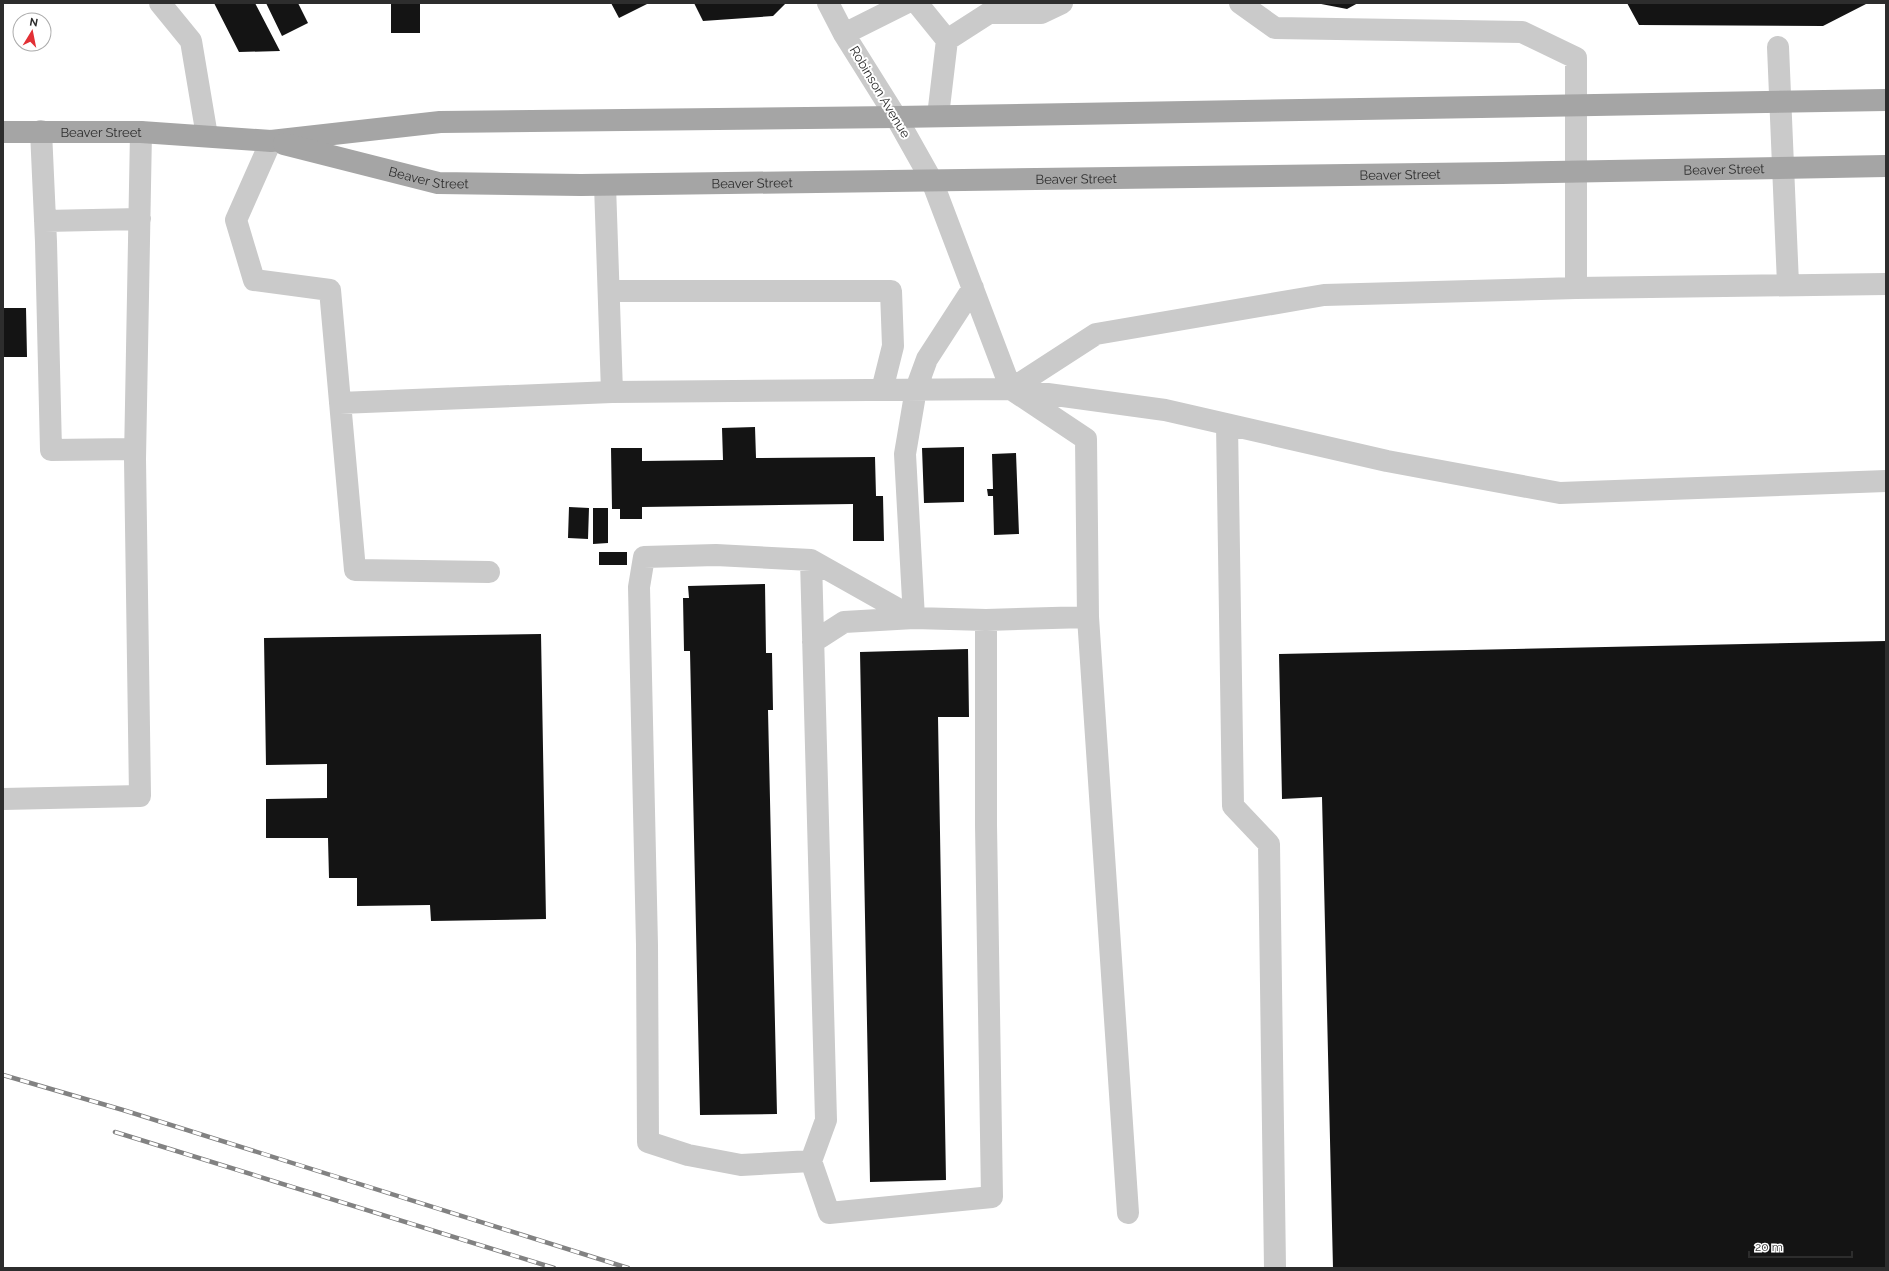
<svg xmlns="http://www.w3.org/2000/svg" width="1889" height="1271" font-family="Raleway,sans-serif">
  <rect width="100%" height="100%" fill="#fff"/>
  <path fill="#141414" d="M 214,3 L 255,3 L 280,51 L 239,52 Z
    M 266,3 L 298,3 L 308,23 L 282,36 Z
    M 391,3 L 420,3 L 420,33 L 391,33 Z
    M 611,3 L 649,3 L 619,18 Z
    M 694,3 L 786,3 L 773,16 L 703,21 Z
    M 1316,3 L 1358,3 L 1347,9 Z
    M 1627,3 L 1865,3 L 1866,4 L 1823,26 L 1639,25 Z
    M 3,308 L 26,308 L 27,357 L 3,357 Z
    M 755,427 L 756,458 L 875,457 L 876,496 L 883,496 L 884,541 L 853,541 L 853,504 L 642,507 L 642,519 L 620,519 L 620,509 L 612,509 L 611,448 L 642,448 L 642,461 L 723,460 L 722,428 Z
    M 964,447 L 964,502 L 924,503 L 922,448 Z
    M 1016,453 L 1019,534 L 994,535 L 993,496 L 988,496 L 987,489 L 993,489 L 992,454 Z
    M 569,507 L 589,508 L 588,539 L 568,538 Z
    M 593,508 L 608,508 L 608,543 L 593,544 Z
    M 599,552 L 627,552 L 627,565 L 599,565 Z
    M 765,584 L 766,653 L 772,653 L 773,710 L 768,710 L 777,1114 L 700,1115 L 690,651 L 684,651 L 683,598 L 689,598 L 688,586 Z
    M 541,634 L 546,919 L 431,921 L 430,905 L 357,906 L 357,878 L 329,878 L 328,838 L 266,838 L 266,799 L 327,798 L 327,764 L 266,765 L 264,638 Z
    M 1886,641 L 1886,1268 L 1333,1268 L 1322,797 L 1282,799 L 1279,654 Z
    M 968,649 L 969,717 L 938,717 L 946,1180 L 870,1182 L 860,652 Z"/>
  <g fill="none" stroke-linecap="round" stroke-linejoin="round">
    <path stroke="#cacaca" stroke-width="22" d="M 160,3 L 191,41 L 207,136
      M 917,3 L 947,40 L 989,13 L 1041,13 L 1062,3
      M 1240,3 L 1275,28 L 1522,32 L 1576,58 L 1576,288
      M 844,34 L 906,3
      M 1778,47 L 1788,284
      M 938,116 L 947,40
      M 41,131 L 46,242 L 51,450 L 135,449
      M 271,141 L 236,220 L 254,280 L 330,290 L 355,570 L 489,572
      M 605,185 L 612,392
      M 45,221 L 140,219
      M 609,291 L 891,291 L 893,346 L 882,390
      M 1011,389 L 1096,334 L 1324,295 L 1576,288 L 1886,284
      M 340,403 L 612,392 L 1011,389 L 1165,410 L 1387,461 L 1560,493 L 1886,481
      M 1227,424 L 1233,806 L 1269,844 L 1275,1268
      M 811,560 L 826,1120 L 811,1161 L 829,1213 L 992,1197 L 986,825 L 986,620
      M 1088,617 L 1128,1213
      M 914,618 L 905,454 L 916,389 L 927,359 L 973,288
      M 813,642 L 844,622 L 914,618 L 986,620 L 1088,617 L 1086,439 L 1011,389 L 932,181 L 896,117 L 844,34 L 828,3
      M 3,799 L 140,796 L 135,459 L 141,132
      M 811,1161 L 741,1165 L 688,1155 L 648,1142 L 647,945 L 639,587 L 644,557 L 716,555 L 811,560 L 914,618"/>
    <g stroke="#a5a5a5" stroke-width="22">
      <path id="s1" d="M 3,132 L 141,132 L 271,141 L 440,122 L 896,117 L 1886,100"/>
      <path id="s2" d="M 284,144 L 438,183 L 581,185 L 1502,173 L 1886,166"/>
    </g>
    <g stroke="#828282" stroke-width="4.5">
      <path id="rail" d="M 3,1075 L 123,1110 L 628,1268
        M 115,1132 L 554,1268"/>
    </g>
    <use href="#rail" stroke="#fff" stroke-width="3" stroke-dasharray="9" stroke-linecap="butt"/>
  </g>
  <g text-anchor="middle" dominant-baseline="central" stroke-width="4" stroke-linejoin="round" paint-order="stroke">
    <g font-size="13" fill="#2d2d2d" stroke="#fff">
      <text transform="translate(880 92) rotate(59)">Robinson Avenue</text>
      <text stroke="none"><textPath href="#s1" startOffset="98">Beaver Street</textPath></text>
      <text stroke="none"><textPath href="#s2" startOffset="1445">Beaver Street</textPath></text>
      <text stroke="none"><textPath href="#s2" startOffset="1121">Beaver Street</textPath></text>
      <text stroke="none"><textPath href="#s2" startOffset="149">Beaver Street</textPath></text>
      <text stroke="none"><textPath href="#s2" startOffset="797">Beaver Street</textPath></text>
      <text stroke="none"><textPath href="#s2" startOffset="473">Beaver Street</textPath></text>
    </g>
  </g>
  <rect width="1889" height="1271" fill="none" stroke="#2d2d2d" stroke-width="8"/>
  <g transform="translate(32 32) rotate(10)"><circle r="19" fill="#ffffff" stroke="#ababab"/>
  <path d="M0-3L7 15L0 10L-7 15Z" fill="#e23035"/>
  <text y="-6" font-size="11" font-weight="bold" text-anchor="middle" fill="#2d2d2d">N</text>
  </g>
  <path d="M1749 1251v6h103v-6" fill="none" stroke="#2d2d2d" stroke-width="2"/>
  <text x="1755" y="1251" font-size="12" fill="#2d2d2d" stroke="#ffffff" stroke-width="3" paint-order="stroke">20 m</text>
</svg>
